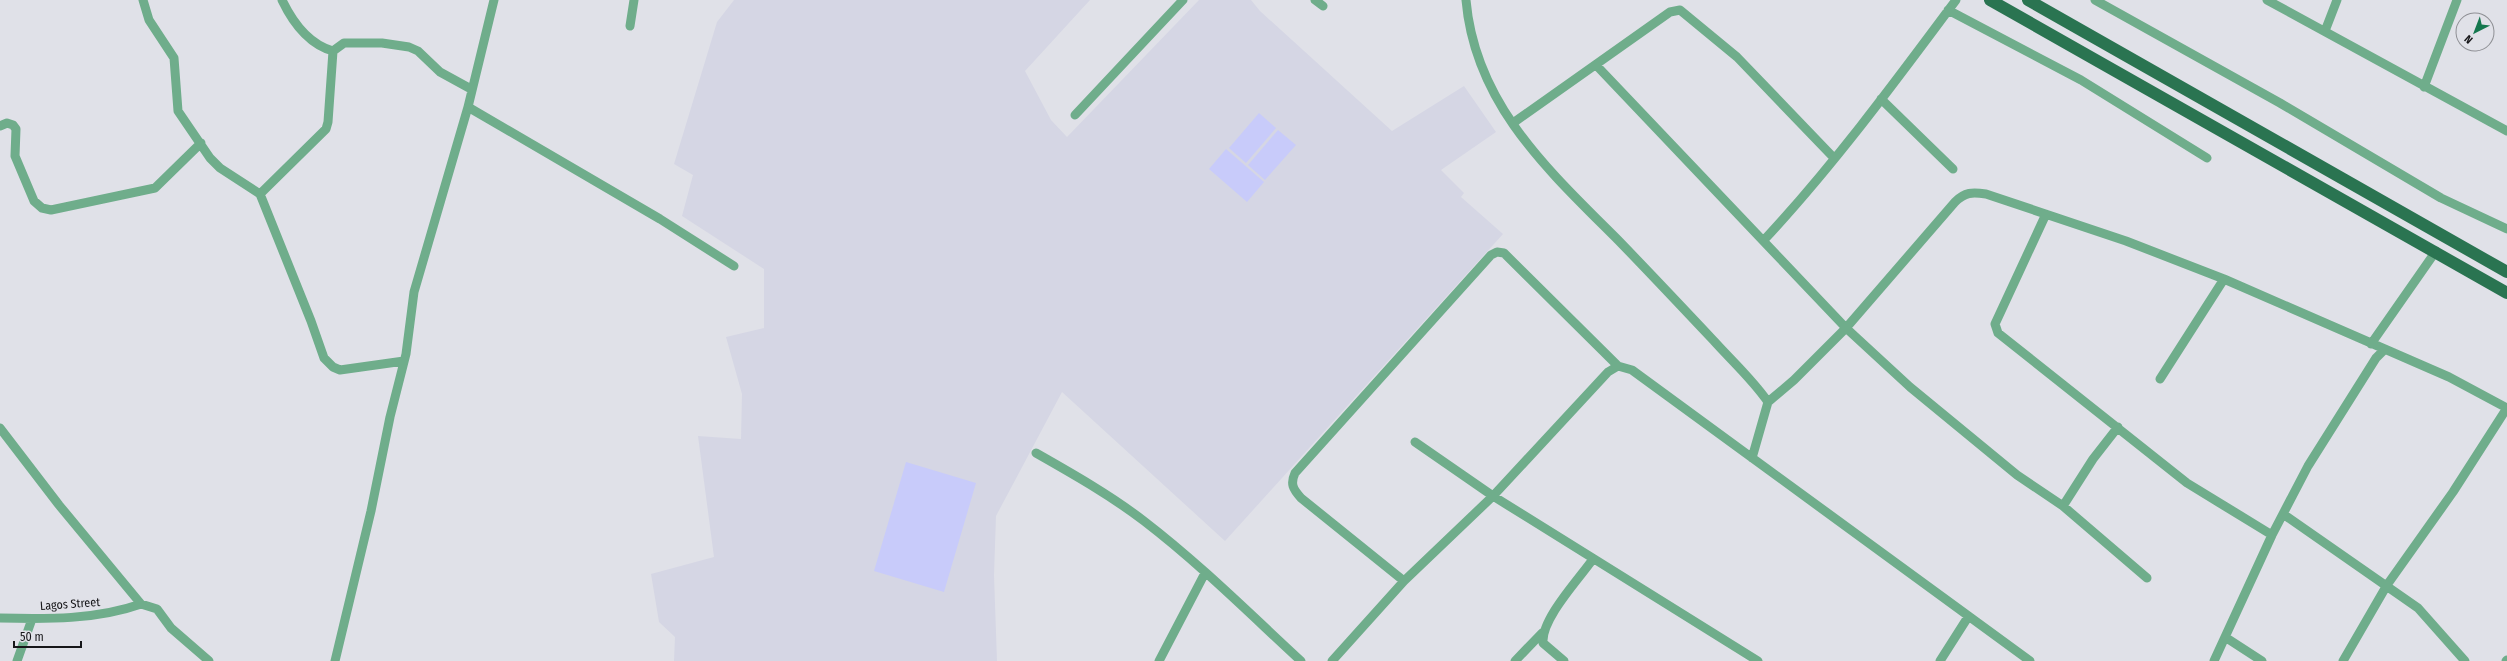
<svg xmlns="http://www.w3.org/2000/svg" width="2507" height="661" font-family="'Fira Sans Condensed',sans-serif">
  <rect width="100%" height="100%" fill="#e0e1e8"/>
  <path fill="#d5d6e4" d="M 734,0 L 1090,0 L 1025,71 L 1051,120 L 1067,137 L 1199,0 L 1251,0 L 1260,11 L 1392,131 L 1464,86 L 1496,132 L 1441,170 L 1464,193 L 1461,197 L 1503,234 L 1225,541 L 1062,392 L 996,516 L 994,575 L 997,661 L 674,661 L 675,637 L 659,622 L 651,574 L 714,557 L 698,436 L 741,439 L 742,394 L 726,337 L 764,328 L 764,269 L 682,216 L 693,175 L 674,164 L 717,22 Z"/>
  <path fill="#c8cbfa" d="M 1259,113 L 1276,128 L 1246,163 L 1229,148 Z
    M 1278,130 L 1296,145 L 1265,180 L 1248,165 Z
    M 1226,149 L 1264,182 L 1247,202 L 1209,169 Z
    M 906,462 L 976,483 L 944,592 L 874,571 Z"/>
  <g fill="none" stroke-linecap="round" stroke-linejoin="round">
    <path stroke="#6fad8b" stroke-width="9" d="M 143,0 L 149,20 L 174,58 L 178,111 L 210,158 L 220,168 L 260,194 L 311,321 L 324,358 L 333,367 L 340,370 L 404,361
      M 282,0 C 293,23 308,44 333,51
      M 1315,0 L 1323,6
      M 1466,0 C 1475,104 1548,170 1618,240 C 1650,273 1682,307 1714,341 C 1732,361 1753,380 1768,402 L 1752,458
      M 2095,0 L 2280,103 L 2441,198 L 2507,229
      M 2267,0 L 2507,131
      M 1948,10 L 2081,80 L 2207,158
      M 630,26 L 634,0
      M 2325,31 L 2337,0
      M 1596,65 L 1846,328 L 1910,387 L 2017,475 L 2063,506 L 2147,578
      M 2424,87 L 2457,0
      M 1881,99 L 1953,169
      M 468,107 L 660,219 L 734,266
      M 1075,115 L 1183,0
      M 1513,123 L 1670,12 L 1680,10 L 1737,57 L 1834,158
      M 0,126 L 7,123 L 13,125 L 16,129 L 15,156 L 34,201 L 42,208 L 51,210 L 155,188 L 201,143
      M 260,194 L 326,129 L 328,122 L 333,51 L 344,43 L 382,43 L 409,47 L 418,51 L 440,72 L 471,89
      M 2046,214 L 1995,324 L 1998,333 L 2187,483 L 2272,535
      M 1764,240 C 1833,166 1895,82 1956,0
      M 2371,344 L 2436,251
      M 2160,379 L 2224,279
      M 1768,402 L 1794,380 L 1846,328 L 1955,202 C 1965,192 1972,192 1986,194 L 2126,241 L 2224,279 L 2449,377 L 2507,408 L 2453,492 L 2387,585 L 2343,661
      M 0,428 L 59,505 L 141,604 L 157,609 L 171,628 L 209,661
      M 1415,442 L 1493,496 L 1608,372 L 1618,366 L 1632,370 L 2030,661
      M 1036,453 C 1073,474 1110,495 1144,521 C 1200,564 1250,614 1301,661
      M 2063,506 L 2093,459 L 2118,427
      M 2283,514 L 2418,608 L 2465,661
      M 1404,581 L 1301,498 C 1293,489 1290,484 1295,473 L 1491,255 L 1497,252 L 1504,253 L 1618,366
      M 0,618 C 47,619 96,620 141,604
      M 2225,637 L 2262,661
      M 17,661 L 32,619
      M 335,661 L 371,511 L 390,417 L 406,354 L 414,292 L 468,107 L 494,0
      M 1159,661 L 1205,573
      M 1332,661 L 1404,581 L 1493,496 L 1758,661
      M 1515,661 L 1542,633
      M 1564,661 L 1543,643 C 1541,619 1579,579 1593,559
      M 1940,661 L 1968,617
      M 2214,661 L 2272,535 L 2308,466 L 2376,358 L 2384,350
      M 2506,661 L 2507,660"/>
    <path stroke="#2a7451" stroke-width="12" d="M 1990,0 L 2507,293
      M 2028,0 L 2507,272"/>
  </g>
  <g text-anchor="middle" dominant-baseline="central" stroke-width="3.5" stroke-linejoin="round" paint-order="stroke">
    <g font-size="12" fill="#161619" stroke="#e0e1e8">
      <text transform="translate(70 604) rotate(-4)">Lagos Street</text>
    </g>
  </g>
  <g transform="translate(2475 32) rotate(222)"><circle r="19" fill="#e0e1e8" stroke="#8f9095"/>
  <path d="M0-3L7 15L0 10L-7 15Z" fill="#14774e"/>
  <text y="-6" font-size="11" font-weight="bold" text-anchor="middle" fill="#161619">N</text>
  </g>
  <path d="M14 641v6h67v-6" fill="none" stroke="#161619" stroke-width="2"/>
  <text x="20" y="641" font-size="12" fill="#161619" stroke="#e0e1e8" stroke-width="3" paint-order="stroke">50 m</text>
</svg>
